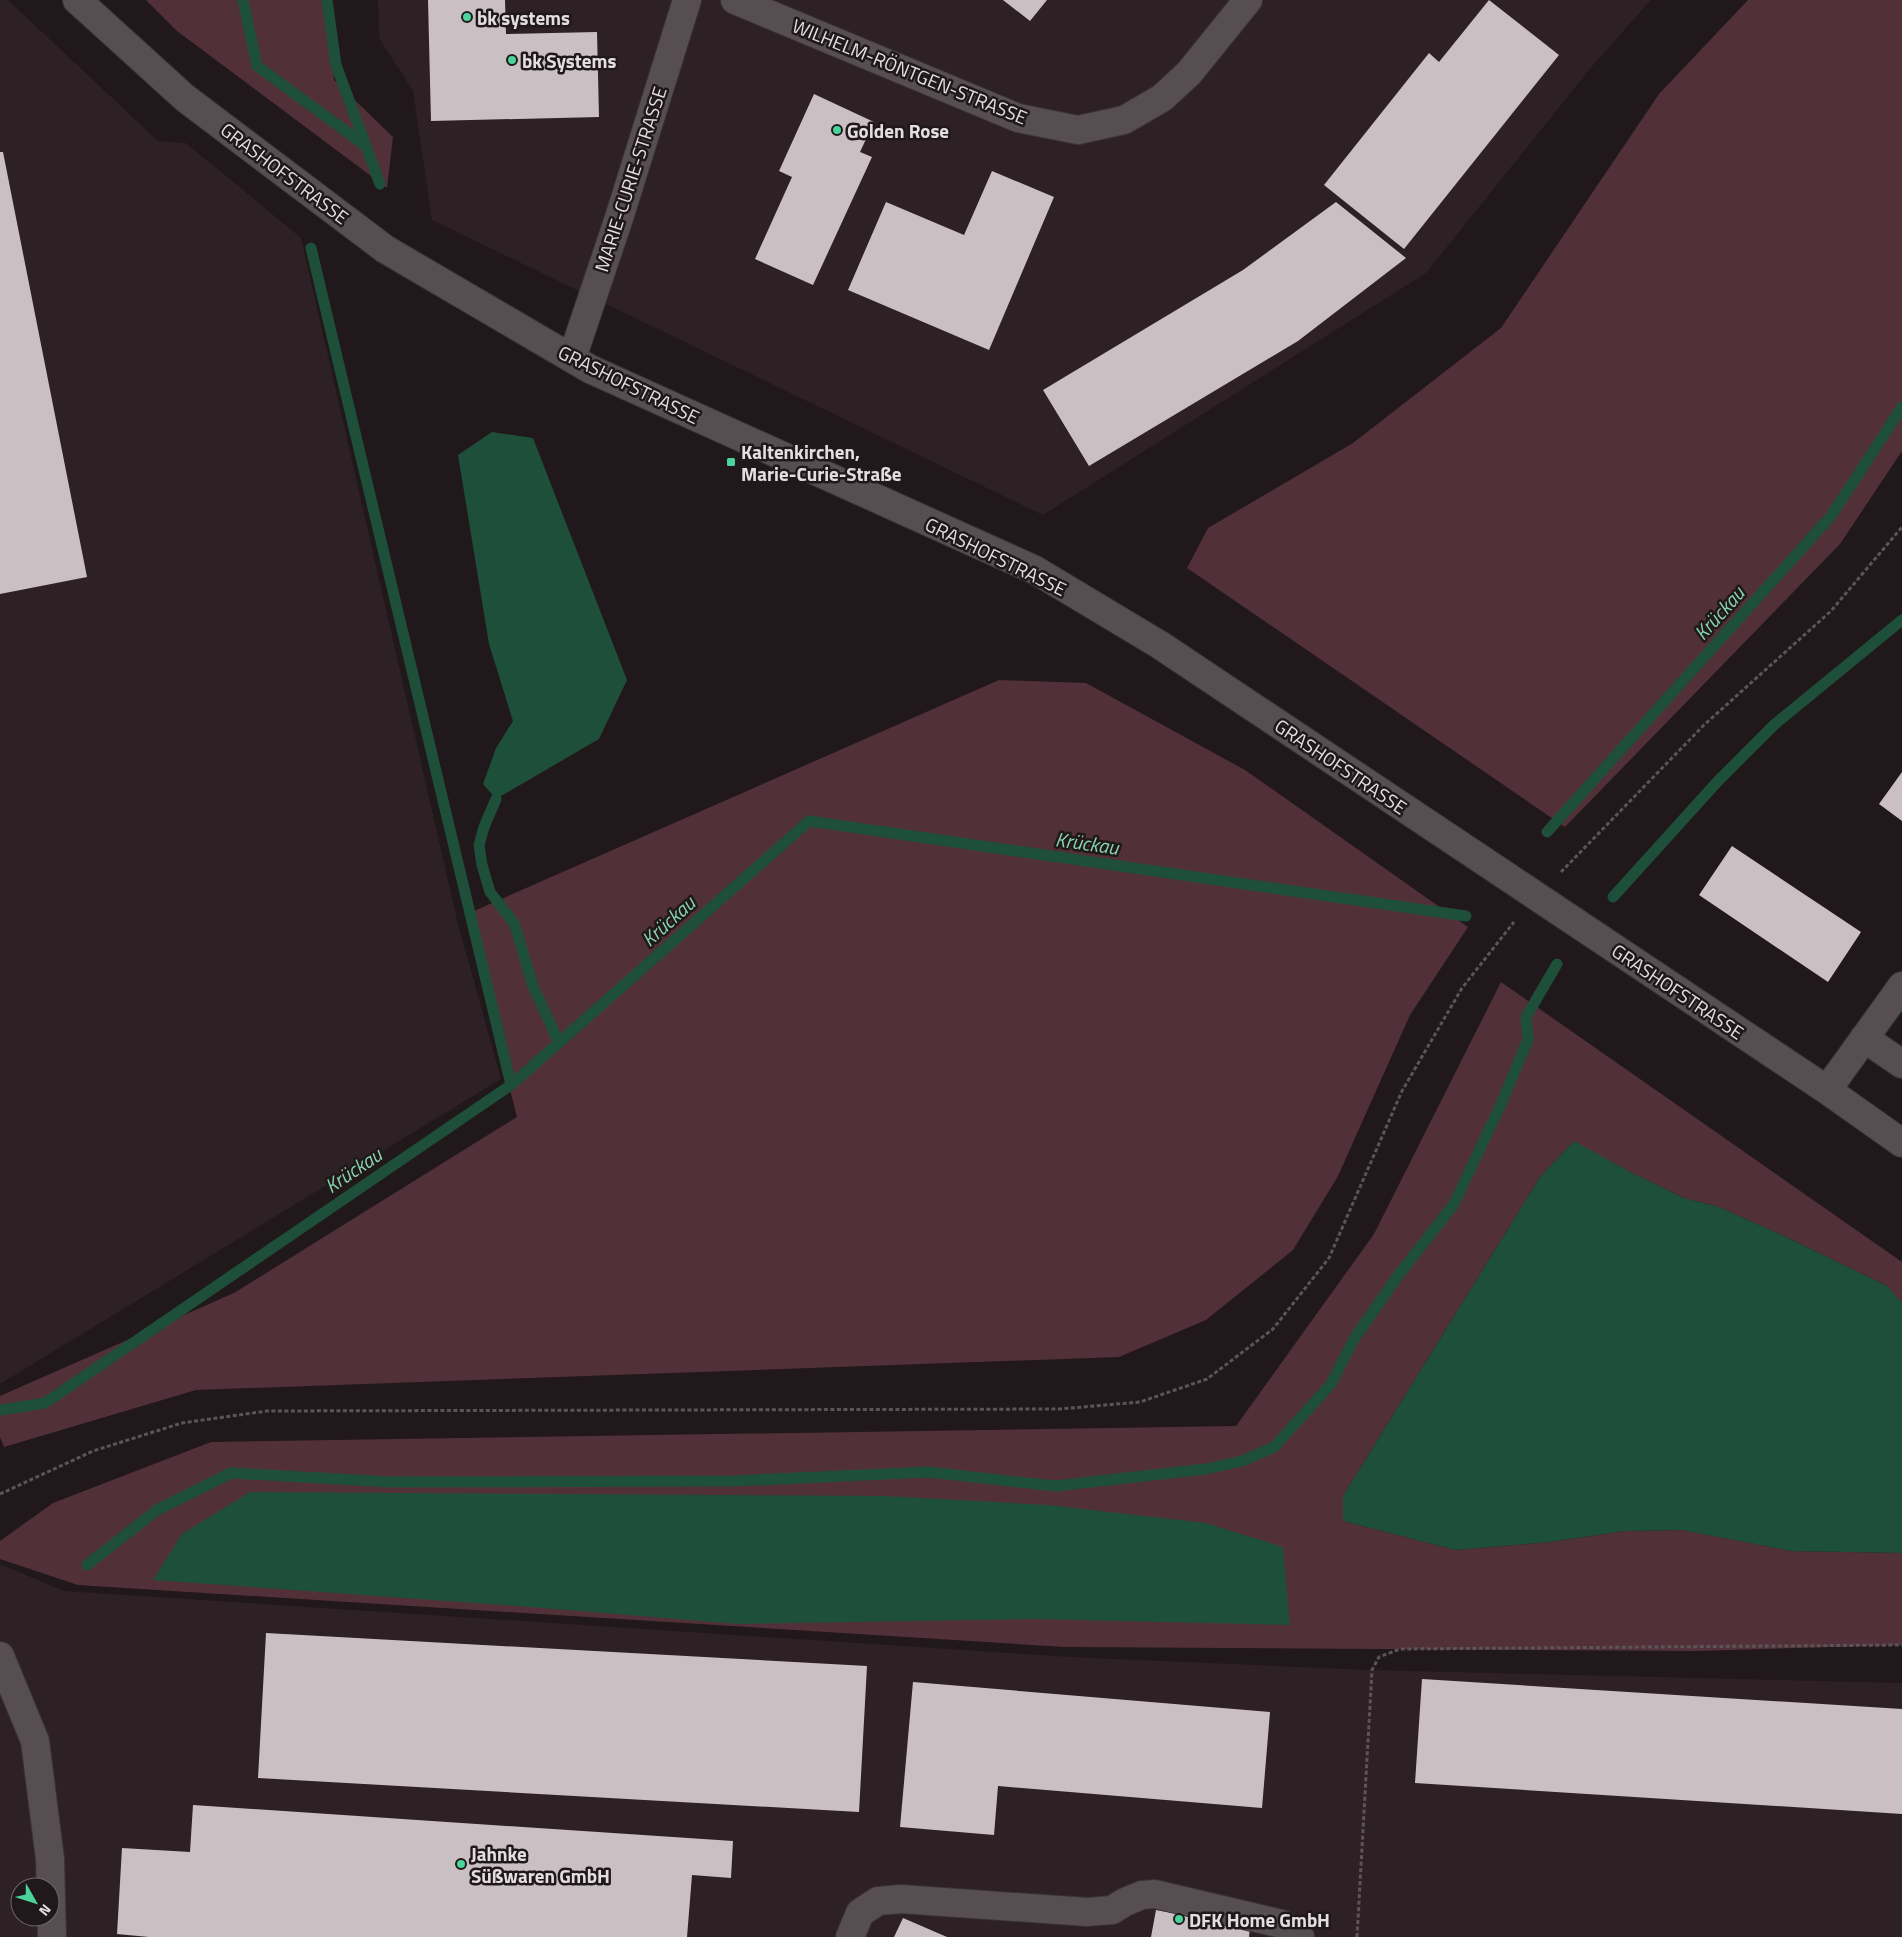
<svg xmlns="http://www.w3.org/2000/svg" width="1902" height="1937" font-family="'Titillium Web',sans-serif">
  <rect width="100%" height="100%" fill="#20181a"/>
  <path fill="#2e2125" fill-rule="evenodd" d="M 0,0 L 8,0 L 158,141 L 186,143 L 301,238 L 457,920 L 501,1079 L 0,1384 Z
    M 378,0 L 1651,0 L 1594,64 L 1426,273 L 1043,515 L 432,220 L 413,91 L 379,38 Z
    M 0,1564 L 64,1591 L 1071,1657 L 1369,1670 L 1902,1683 L 1902,1937 L 0,1937 ZM 20,1887 L 50,1887 L 50,1917 L 20,1917 Z"/>
  <path fill="#52303a" d="M 146,0 L 331,0 L 334,80 L 393,137 L 387,188 L 177,31 Z
    M 1748,0 L 1902,0 L 1902,451 L 1840,544 L 1565,827 L 1187,568 L 1208,528 L 1353,443 L 1501,328 L 1659,94 Z
    M 999,680 L 1086,683 L 1245,770 L 1468,927 L 1410,1015 L 1338,1176 L 1293,1250 L 1206,1320 L 1119,1357 L 196,1390 L 4,1447 L 0,1437 L 0,1396 L 234,1293 L 517,1117 L 465,915 Z
    M 1501,982 L 1902,1262 L 1902,1304 L 1887,1286 L 1786,1237 L 1719,1207 L 1684,1198 L 1630,1172 L 1573,1142 L 1540,1177 L 1343,1496 L 1343,1521 L 1456,1550 L 1549,1542 L 1625,1531 L 1683,1530 L 1792,1551 L 1902,1553 L 1902,1645 L 1696,1651 L 1065,1647 L 78,1585 L 0,1559 L 0,1541 L 53,1503 L 211,1442 L 1236,1426 L 1374,1234 Z"/>
  <path fill="#1e4f3a" d="M 492,432 L 533,438 L 627,680 L 599,739 L 496,799 L 483,784 L 496,748 L 513,721 L 489,644 L 458,455 Z
    M 1574,1141 L 1630,1172 L 1684,1198 L 1719,1207 L 1786,1237 L 1887,1286 L 1902,1303 L 1902,1553 L 1792,1551 L 1682,1530 L 1625,1531 L 1549,1542 L 1456,1550 L 1343,1521 L 1343,1496 L 1540,1177 Z
    M 250,1492 L 884,1496 L 1048,1505 L 1206,1523 L 1283,1547 L 1290,1625 L 1032,1619 L 739,1624 L 518,1606 L 153,1580 L 182,1534 Z"/>
  <g fill="none" stroke-linecap="round" stroke-linejoin="round">
    <path stroke="#1e4f3a" stroke-width="11" d="M 243,0 L 257,66 L 366,146
      M 327,0 L 336,65 L 380,184
      M 311,248 L 511,1085
      M 496,799 L 484,827 L 479,845 L 482,865 L 490,892 L 514,923 L 533,986 L 559,1043
      M 1547,832 L 1831,516 L 1902,407
      M 1613,897 L 1718,781 L 1775,724 L 1902,620
      M 0,1410 L 45,1403 L 511,1085 L 809,821 L 1466,916
      M 87,1565 L 157,1510 L 231,1473 L 391,1482 L 732,1481 L 928,1472 L 1055,1486 L 1206,1469 L 1242,1461 L 1274,1447 L 1331,1384 L 1354,1339 L 1397,1277 L 1454,1204 L 1501,1104 L 1528,1040 L 1526,1017 L 1557,964"/>
  </g>
  <path fill="#cac0c3" d="M 428,0 L 505,0 L 506,34 L 597,32 L 599,117 L 431,121 Z
    M 1003,0 L 1047,0 L 1030,21 Z
    M 1489,0 L 1559,55 L 1404,249 L 1324,185 L 1429,53 L 1439,62 Z
    M 814,94 L 874,122 L 860,152 L 872,157 L 813,285 L 755,259 L 792,177 L 779,171 Z
    M 0,152 L 3,152 L 87,577 L 0,594 Z
    M 992,171 L 1054,197 L 989,350 L 848,290 L 886,202 L 964,235 Z
    M 1336,202 L 1406,258 L 1298,341 L 1089,466 L 1043,390 L 1243,270 Z
    M 1902,772 L 1902,821 L 1879,804 Z
    M 1732,846 L 1861,932 L 1828,982 L 1699,895 Z
    M 266,1633 L 867,1666 L 859,1812 L 258,1778 Z
    M 1422,1679 L 1902,1709 L 1902,1814 L 1415,1783 Z
    M 913,1682 L 1270,1712 L 1262,1808 L 998,1786 L 994,1835 L 900,1827 Z
    M 193,1805 L 733,1841 L 731,1878 L 692,1875 L 687,1937 L 149,1937 L 117,1934 L 122,1848 L 190,1852 Z
    M 1156,1910 L 1250,1927 L 1249,1937 L 1151,1937 Z
    M 903,1918 L 947,1937 L 894,1937 Z"/>
  <g fill="none" stroke-linecap="round" stroke-linejoin="round">
    <g stroke="#393436" stroke-width="30">
      <path id="minor" d="M 77,0 L 185,98 L 385,249 L 590,369 L 1035,570 L 1160,645 L 1827,1090 L 1902,1143
        M 735,0 L 1018,118 L 1078,130 L 1124,120 L 1162,98 L 1189,73 L 1248,0
        M 572,358 L 619,218 L 687,0
        M 1864,1038 L 1902,1064
        M 1827,1090 L 1902,986
        M 0,1656 L 35,1741 L 50,1859 L 52,1937
        M 850,1937 L 860,1913 L 878,1901 L 901,1899 L 1087,1912 L 1112,1910 L 1125,1902 L 1142,1895 L 1155,1894 L 1282,1924 L 1300,1937"/>
    </g>
    <path stroke="#5c5456" stroke-width="3" stroke-dasharray="4 2.5" stroke-linecap="butt" d="M 1561,872 L 1704,725 L 1831,611 L 1902,527
      M 0,1494 L 93,1451 L 182,1423 L 267,1411 L 1060,1409 L 1140,1402 L 1207,1379 L 1273,1329 L 1329,1258 L 1402,1091 L 1462,988 L 1514,922
      M 1357,1937 L 1372,1670 L 1379,1657 L 1400,1649 L 1902,1645"/>
    <use href="#minor" stroke="#574e51" stroke-width="28"/>
  </g>
  <g fill="#4ad49c" stroke="#20181a" stroke-width="2">
    <circle cx="467" cy="17" r="5"/>
    <circle cx="512" cy="60" r="5"/>
    <circle cx="837" cy="130" r="5"/>
    <rect x="726" y="457" width="10" height="10" rx="2.5"/>
    <circle cx="461" cy="1864" r="5"/>
    <circle cx="1179" cy="1919" r="5"/>
  </g>
  <g text-anchor="middle" dominant-baseline="central" stroke-width="5" stroke-linejoin="round" paint-order="stroke">
    <g font-size="19" font-weight="bold" fill="#e4dee0" stroke="#20181a" text-anchor="start">
      <text x="477" y="17">bk systems</text>
      <text x="522" y="60">bk Systems</text>
      <text x="847" y="130">Golden Rose</text>
      <text x="741" y="451">Kaltenkirchen,<tspan x="741" dy="22">Marie-Curie-Straße</tspan></text>
      <text x="471" y="1853">Jahnke<tspan x="471" dy="22">Süßwaren GmbH</tspan></text>
      <text x="1189" y="1919">DFK Home GmbH</text>
    </g>
    <g font-size="19" fill="#e4dee0" stroke="#20181a">
      <text transform="translate(910 71) rotate(22)">WILHELM-RÖNTGEN-STRASSE</text>
      <text transform="translate(285 173) rotate(37)">GRASHOFSTRASSE</text>
      <text transform="translate(630 179) rotate(-72)">MARIE-CURIE-STRASSE</text>
      <text transform="translate(629 384) rotate(26)">GRASHOFSTRASSE</text>
      <text transform="translate(996 556) rotate(26)">GRASHOFSTRASSE</text>
      <text transform="translate(1341 766) rotate(34)">GRASHOFSTRASSE</text>
      <text transform="translate(1678 991) rotate(34)">GRASHOFSTRASSE</text>
    </g>
    <g font-size="20" font-style="italic" fill="#86d5af" stroke="#20181a">
      <text transform="translate(1719 613) rotate(-48)">Krückau</text>
      <text transform="translate(1087 843) rotate(8)">Krückau</text>
      <text transform="translate(668 921) rotate(-42)">Krückau</text>
      <text transform="translate(353 1170) rotate(-34)">Krückau</text>
    </g>
  </g>
  <g transform="translate(35 1902) rotate(129)"><circle r="24" fill="#20181a" stroke="#6e6769"/>
  <path d="M0-4L9 19L0 12L-9 19Z" fill="#4ad49c"/>
  <text y="-8" font-size="14" font-weight="bold" text-anchor="middle" fill="#e4dee0">N</text>
  </g>
</svg>
